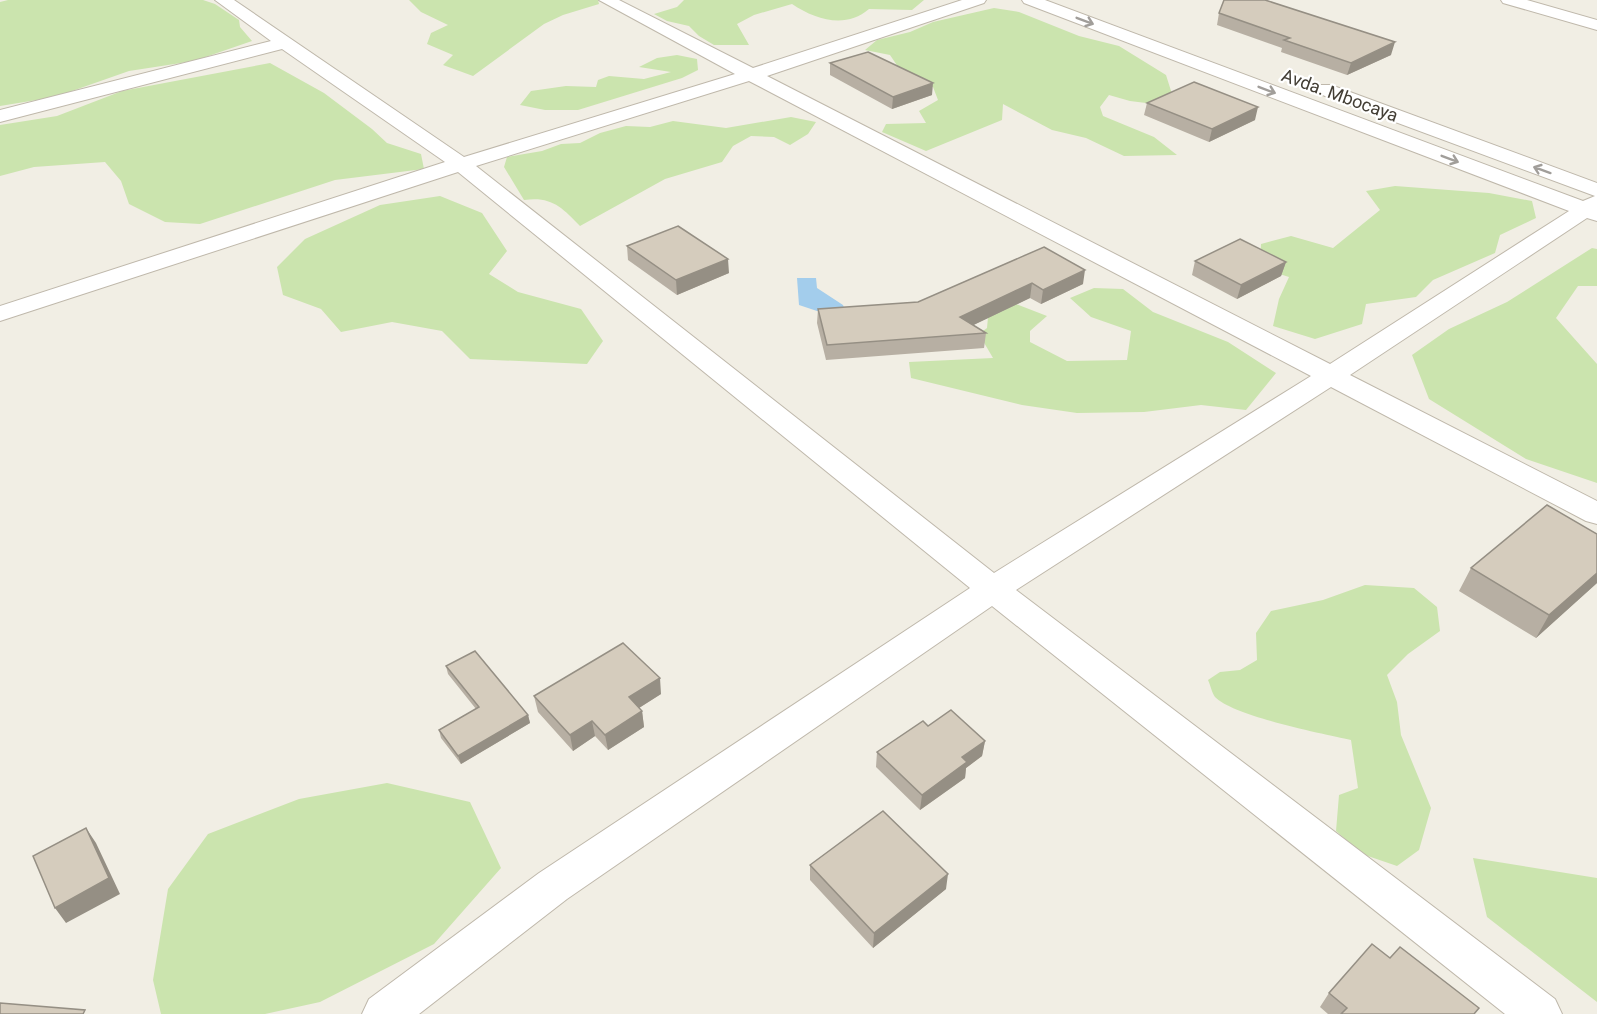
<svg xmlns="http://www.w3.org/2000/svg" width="1597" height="1014" font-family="Roboto,sans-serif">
  <rect width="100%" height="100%" fill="#f1eee4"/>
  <path fill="#cbe4ae" d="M 8,0 L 203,0 L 215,4 L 239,20 L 240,27 L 252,41 L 194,61 L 129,71 L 55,97 L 0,106 L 0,2 Z
    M 409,0 L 598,0 L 599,4 L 563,15 L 544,24 L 473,76 L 443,65 L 453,55 L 427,44 L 431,33 L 448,25 L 421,12 Z
    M 684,0 L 924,0 L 912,10 L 869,9 C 846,29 816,20 792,4 L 754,15 L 737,24 L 749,45 L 714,45 L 699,36 L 689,26 L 667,21 L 654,14 L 677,7 Z
    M 994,8 L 1019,12 L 1079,36 L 1119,46 L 1166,75 L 1172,94 L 1154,104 L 1130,101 L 1109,95 L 1100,107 L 1103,116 L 1154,137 L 1177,155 L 1124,156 L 1086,138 L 1052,130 L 1003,104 L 1002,120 L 926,151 L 882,132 L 886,124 L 926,123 L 919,111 L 938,100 L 933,87 L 911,86 L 890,55 L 865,50 L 877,40 L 910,32 L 933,22 Z
    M 677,55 L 697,59 L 698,70 L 682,78 L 578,110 L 545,110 L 520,105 L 531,91 L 566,86 L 596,87 L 598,80 L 609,76 L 644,79 L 671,72 L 639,67 L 657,58 Z
    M 270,63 L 324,93 L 372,129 L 387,143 L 421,154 L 424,169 L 335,180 L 200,224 L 165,222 L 129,204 L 121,181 L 105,162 L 34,167 L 0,176 L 0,125 L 57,116 L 122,91 Z
    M 791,117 L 816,122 L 808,134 L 790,145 L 774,137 L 751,136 L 733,146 L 722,162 L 665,179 L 580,226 C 562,207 551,196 524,200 L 504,167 L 507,157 L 542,151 L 561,144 L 580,143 L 600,133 L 626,126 L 650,127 L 673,121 L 726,128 Z
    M 1395,186 L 1489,193 L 1532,201 L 1536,218 L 1500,235 L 1495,253 L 1433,280 L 1416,297 L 1366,304 L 1362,324 L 1315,339 L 1273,326 L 1279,299 L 1289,277 L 1260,268 L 1261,244 L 1291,236 L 1333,248 L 1380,210 L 1366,191 Z
    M 440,196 L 482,213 L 507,251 L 489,274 L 518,292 L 581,309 L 603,341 L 587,364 L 470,359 L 442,331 L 392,322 L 341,332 L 321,309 L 283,295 L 277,267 L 305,239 L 380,205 Z
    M 1592,248 L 1597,249 L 1597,286 L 1578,286 L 1556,318 L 1597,364 L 1597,483 L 1526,459 L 1429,399 L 1412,355 L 1449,329 L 1507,302 Z
    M 1094,288 L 1123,289 L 1153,312 L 1228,342 L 1276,373 L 1246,410 L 1201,405 L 1144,412 L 1077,413 L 1022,405 L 911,378 L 909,362 L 993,358 L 979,334 L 987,328 L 989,307 L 1003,299 L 1047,316 L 1030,331 L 1030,342 L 1067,361 L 1127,360 L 1131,331 L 1091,317 L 1070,298 Z
    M 1365,585 L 1414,588 L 1437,607 L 1440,631 L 1408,654 L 1387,675 L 1397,702 L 1401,735 L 1431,808 L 1419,850 L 1397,866 L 1362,854 L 1336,831 L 1339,795 L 1358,788 L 1351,740 C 1323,734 1233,716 1215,697 C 1212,693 1210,684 1208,680 L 1220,672 L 1240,670 L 1257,660 L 1256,633 L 1271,611 L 1323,600 Z
    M 387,783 L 470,802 L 501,868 L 434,944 L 320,1002 L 265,1014 L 161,1014 L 153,980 L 168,889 L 208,834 L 299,799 Z
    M 1473,858 L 1597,878 L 1597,1002 L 1487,917 Z"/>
  <path fill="#a3cdec" d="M 797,278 L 816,278 L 817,288 L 843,305 L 845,310 L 817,311 L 799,305 Z"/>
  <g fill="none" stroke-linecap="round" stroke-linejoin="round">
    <g stroke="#bfb8ab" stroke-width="2">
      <path id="street" d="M 215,0 L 234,0 L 464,157 L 735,74 L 599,0 L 619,0 L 753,68 L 962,0 L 986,0 L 984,3 L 767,76 L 1330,364 L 1569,211 L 1024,3 L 1022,0 L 1045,0 L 1583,201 L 1595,196 L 1317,93 L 1315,89 L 1317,85 L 1331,85 L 1597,183 L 1597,221 L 1587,218 L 1350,375 L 1597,501 L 1597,524 L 1586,521 L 1331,387 L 1016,590 L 1555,999 L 1562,1014 L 1505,1014 L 992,606 L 567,899 L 419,1014 L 362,1014 L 369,999 L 539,873 L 970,588 L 458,172 L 0,321 L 0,306 L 445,162 L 282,49 L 0,122 L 0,110 L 271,41 ZM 749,81 L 1311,376 L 994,573 L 476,166 Z
        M 1501,0 L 1527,0 L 1597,20 L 1597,30 L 1503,3 Z"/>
    </g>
    <use href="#street" fill="#fff" fill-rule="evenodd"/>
  </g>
  <path fill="#b7afa3" d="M 1219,13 L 1391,55 L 1347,75 L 1281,52 L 1282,48 L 1217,25 Z
    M 830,63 L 932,95 L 892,109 L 830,75 Z
    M 1147,103 L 1255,120 L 1209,142 L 1144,115 Z
    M 627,246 L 729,273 L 677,295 L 628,260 Z
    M 1044,247 L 1083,284 L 1041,304 L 1030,298 L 973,325 L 986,333 L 984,348 L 826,360 L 817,323 L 818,309 L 918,302 Z
    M 1195,261 L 1286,262 L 1281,276 L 1237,299 L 1192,275 Z
    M 1597,534 L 1597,583 L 1536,638 L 1459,591 L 1471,568 Z
    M 446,666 L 528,715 L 530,723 L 461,764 L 441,738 L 439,730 L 476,709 L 448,674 Z
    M 661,694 L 639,708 L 642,711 L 644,727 L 608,750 L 595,736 L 573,751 L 538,712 L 534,696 Z
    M 928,726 L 985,741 L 982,756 L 966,768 L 965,778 L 920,810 L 876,767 L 877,752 Z
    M 810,865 L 946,889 L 873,948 L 810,880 Z
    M 1390,958 L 1474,1014 L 1328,1014 L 1320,1007 L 1329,993 Z"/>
  <path fill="#958f84" d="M 1395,42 L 1391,55 L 1347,75 L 1351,63 Z
    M 933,83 L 932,95 L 892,109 L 893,97 Z
    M 1258,107 L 1255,120 L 1209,142 L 1212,129 Z
    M 728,259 L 729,273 L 677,295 L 676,280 Z
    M 1286,262 L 1281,276 L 1237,299 L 1241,285 Z
    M 1085,270 L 1083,284 L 1041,304 L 1043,290 Z
    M 1032,283 L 1030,298 L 959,332 L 960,317 Z
    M 1597,573 L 1597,583 L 1536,638 L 1549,615 Z
    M 660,678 L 661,694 L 631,713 L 629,697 Z
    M 642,711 L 644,727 L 608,750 L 605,735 Z
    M 528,715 L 530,723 L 461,764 L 458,756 Z
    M 592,721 L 595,736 L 573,751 L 570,735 Z
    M 985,741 L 982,756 L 966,768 L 965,778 L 920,810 L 922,795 L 962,757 Z
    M 86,828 L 96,843 L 120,894 L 66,923 L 55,908 Z
    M 948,874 L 946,889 L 873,948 L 874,933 Z"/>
  <path fill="#d5ccbd" stroke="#958f84" stroke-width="1.5" d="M 1224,0 L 1265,0 L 1395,42 L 1351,63 L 1284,40 L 1290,38 L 1219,13 Z
    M 868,52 L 933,83 L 893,97 L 830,63 Z
    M 1194,82 L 1258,107 L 1212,129 L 1147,103 Z
    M 678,226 L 728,259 L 676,280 L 627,246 Z
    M 1240,239 L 1286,262 L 1241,285 L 1195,261 Z
    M 1044,247 L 1085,270 L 1043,290 L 1032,283 L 960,317 L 986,333 L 827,345 L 818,309 L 918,302 Z
    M 1547,505 L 1597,534 L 1597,573 L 1549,615 L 1471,568 Z
    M 623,643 L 660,678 L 629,697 L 642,711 L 605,735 L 592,721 L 570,735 L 534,696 Z
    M 475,651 L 528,715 L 458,756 L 439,730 L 479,707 L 446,666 Z
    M 951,710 L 985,741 L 962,757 L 967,762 L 922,795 L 877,752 L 923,721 L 928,726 Z
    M 883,811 L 948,874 L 874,933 L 810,865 Z
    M 86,828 L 109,878 L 55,908 L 33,856 Z
    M 1372,944 L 1390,958 L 1400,947 L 1479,1008 L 1474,1014 L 1341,1014 L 1347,1008 L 1329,993 Z
    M 0,1003 L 85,1010 L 83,1014 L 0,1014 Z"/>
  <defs><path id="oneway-shaft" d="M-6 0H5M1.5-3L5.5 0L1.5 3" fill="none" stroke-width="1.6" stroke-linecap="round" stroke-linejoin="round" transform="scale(1.5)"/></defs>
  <g stroke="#a19e9a">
    <use href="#oneway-shaft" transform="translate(1085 21) rotate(21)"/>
    <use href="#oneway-shaft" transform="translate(1267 90) rotate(21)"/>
    <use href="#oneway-shaft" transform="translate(1450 159) rotate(21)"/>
    <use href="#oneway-shaft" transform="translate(1542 170) rotate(-160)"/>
  </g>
  <g text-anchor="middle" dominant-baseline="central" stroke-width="4.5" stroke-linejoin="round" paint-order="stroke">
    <g font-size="18" fill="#433e35" stroke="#fff">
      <text transform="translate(1340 95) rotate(20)">Avda. Mbocaya</text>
    </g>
  </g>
</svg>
